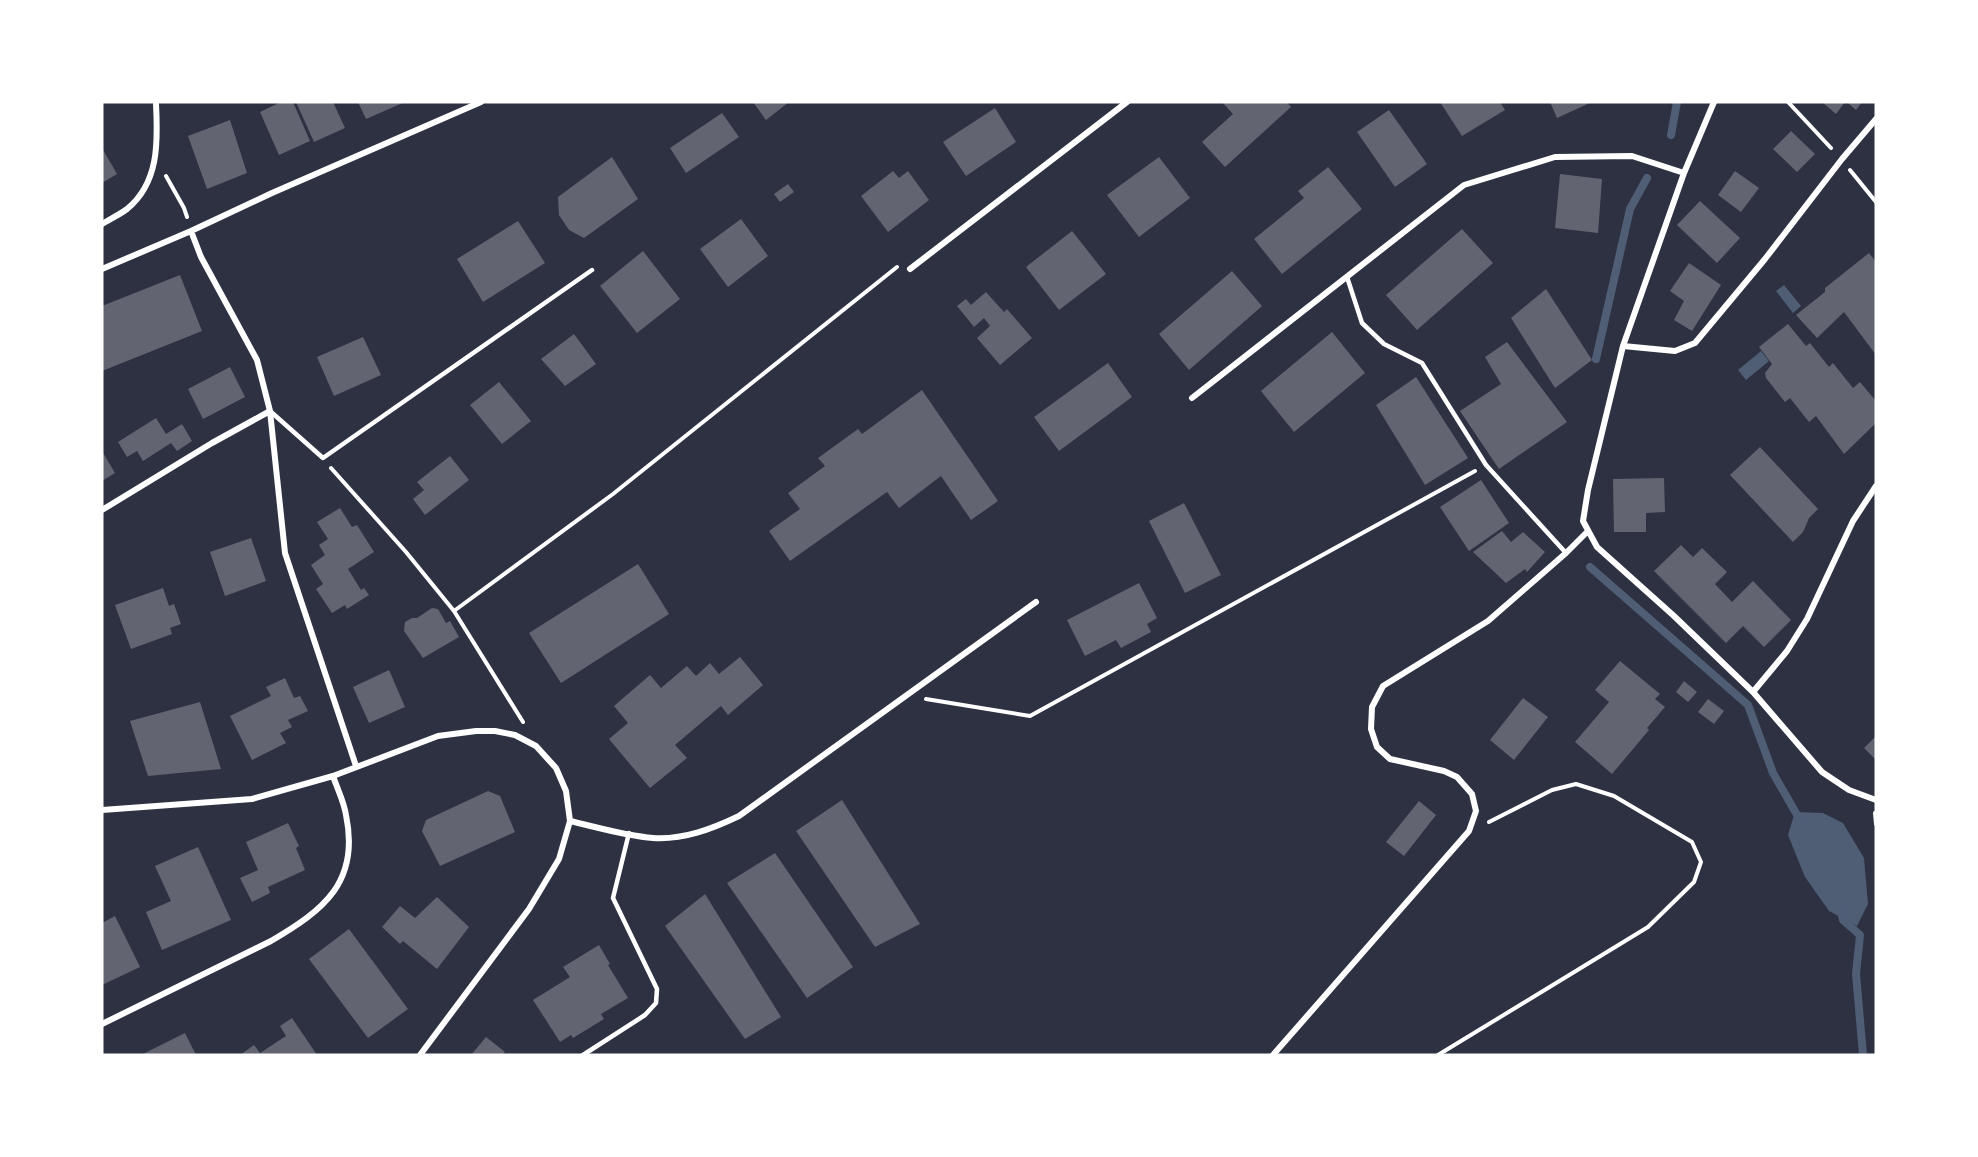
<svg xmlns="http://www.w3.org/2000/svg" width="1978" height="1157" font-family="Poppins,sans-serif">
  <rect width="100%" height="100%" fill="#2d3142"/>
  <path fill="#4f5d75" d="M 1784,285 L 1801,306 L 1793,313 L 1776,291 Z
    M 1761,351 L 1769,361 L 1746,380 L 1738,370 Z
    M 1795,812 L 1823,813 L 1843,823 L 1864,858 L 1868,904 L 1857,926 L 1829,911 L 1805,877 L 1788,835 Z"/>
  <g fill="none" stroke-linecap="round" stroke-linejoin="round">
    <path stroke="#4f5d75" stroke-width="8" d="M 1671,135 L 1677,102
      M 1596,359 L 1630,209 L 1647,178
      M 1590,567 L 1748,705 L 1773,773 L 1800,820
      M 1841,911 L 1843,920 L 1860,935 L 1856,974 L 1863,1055"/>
  </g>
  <path fill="#626471" d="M 281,102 L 293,102 L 310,141 L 279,155 L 260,112 Z
    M 296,102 L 333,102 L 345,128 L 314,142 Z
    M 358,102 L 405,102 L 366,119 Z
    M 753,102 L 789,102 L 766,120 Z
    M 1222,102 L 1287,102 L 1291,107 L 1225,167 L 1202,142 L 1233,114 Z
    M 1440,102 L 1500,102 L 1505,110 L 1462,136 Z
    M 1550,102 L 1592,102 L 1557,118 Z
    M 1822,102 L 1845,102 L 1836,114 Z
    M 1847,102 L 1862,102 L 1856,110 Z
    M 995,108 L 1016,142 L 966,176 L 943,142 Z
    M 1389,110 L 1427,164 L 1395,187 L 1357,132 Z
    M 722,113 L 739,137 L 686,173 L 670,148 Z
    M 230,120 L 247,173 L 207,189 L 188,136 Z
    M 1791,131 L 1815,154 L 1797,172 L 1773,149 Z
    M 102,148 L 117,174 L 102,183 Z
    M 612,157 L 638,199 L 584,238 L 569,230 L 559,215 L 558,197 Z
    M 1159,157 L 1190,198 L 1139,237 L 1107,195 Z
    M 1328,167 L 1362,209 L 1282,274 L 1254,239 L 1304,198 L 1298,191 Z
    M 893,171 L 899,178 L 908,171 L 929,200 L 888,232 L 861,196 Z
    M 1735,171 L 1759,188 L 1741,212 L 1718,195 Z
    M 1560,174 L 1602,179 L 1598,233 L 1555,228 Z
    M 788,184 L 794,192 L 780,202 L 774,194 Z
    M 1700,201 L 1740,238 L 1717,263 L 1677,225 Z
    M 741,219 L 768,256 L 728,287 L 700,249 Z
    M 518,221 L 545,263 L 483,302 L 457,259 Z
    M 1462,229 L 1493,263 L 1417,330 L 1386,295 Z
    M 1072,231 L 1106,274 L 1059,310 L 1026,267 Z
    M 643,251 L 680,299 L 637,333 L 600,286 Z
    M 1869,253 L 1876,262 L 1876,355 L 1844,312 L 1817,338 L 1796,315 L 1825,292 L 1825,288 Z
    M 1689,263 L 1721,285 L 1692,331 L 1674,320 L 1684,301 L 1670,291 Z
    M 1232,271 L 1262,306 L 1189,370 L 1159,334 Z
    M 180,275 L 202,331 L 102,371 L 102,306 Z
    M 1546,289 L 1592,360 L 1555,388 L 1511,318 Z
    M 986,292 L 1004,312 L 1007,309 L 1032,338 L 1000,365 L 977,338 L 990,326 L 984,318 L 974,327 L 957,306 L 966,299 L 971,305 Z
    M 1788,324 L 1806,346 L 1810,343 L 1829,367 L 1833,363 L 1853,388 L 1860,382 L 1876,401 L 1876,423 L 1844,454 L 1816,416 L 1809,422 L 1790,398 L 1785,402 L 1766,378 L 1765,373 L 1772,364 L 1759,347 Z
    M 1332,332 L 1365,373 L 1294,432 L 1261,391 Z
    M 574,334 L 596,364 L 565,386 L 541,359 Z
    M 363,337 L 381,375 L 334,396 L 317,357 Z
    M 1507,342 L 1567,422 L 1499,469 L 1460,411 L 1501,384 L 1485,357 Z
    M 1108,363 L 1132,397 L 1059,451 L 1034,417 Z
    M 230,367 L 245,397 L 203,419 L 188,389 Z
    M 1416,377 L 1468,458 L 1425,485 L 1376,405 Z
    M 499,382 L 531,421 L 502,444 L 470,405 Z
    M 922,390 L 998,501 L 971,520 L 941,476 L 899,508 L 887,492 L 790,561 L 769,531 L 800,509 L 788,493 L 825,466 L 818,458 L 858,429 L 862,434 Z
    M 156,418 L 166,434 L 182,424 L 192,441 L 177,451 L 171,443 L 143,461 L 137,451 L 127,457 L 118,442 Z
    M 1760,447 L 1818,509 L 1809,518 L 1803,532 L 1793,542 L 1730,475 Z
    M 102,451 L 115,473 L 102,481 Z
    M 450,456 L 469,480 L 425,515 L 413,499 L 424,490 L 417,482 Z
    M 1664,478 L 1665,512 L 1646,513 L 1646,532 L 1614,532 L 1613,479 Z
    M 1481,480 L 1509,523 L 1469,551 L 1440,507 Z
    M 1184,503 L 1221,575 L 1185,593 L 1149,521 Z
    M 340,508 L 352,527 L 357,525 L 374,552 L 348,569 L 361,590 L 364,588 L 369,595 L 347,609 L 345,605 L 332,613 L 316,589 L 323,584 L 311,565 L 325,555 L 319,545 L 328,539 L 317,522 Z
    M 1502,531 L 1511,542 L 1523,532 L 1545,552 L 1527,572 L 1525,569 L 1506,583 L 1473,552 Z
    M 251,538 L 266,581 L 225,596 L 210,552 Z
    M 1681,545 L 1693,557 L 1702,548 L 1727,572 L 1715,584 L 1732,602 L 1753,581 L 1791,620 L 1764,647 L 1743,626 L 1726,643 L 1654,571 Z
    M 638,564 L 669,614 L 561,683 L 529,633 Z
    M 1139,583 L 1157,618 L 1147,624 L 1151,632 L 1121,648 L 1116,640 L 1085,656 L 1067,620 Z
    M 163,588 L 169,606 L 174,604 L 181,624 L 170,628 L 172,634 L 131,649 L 115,605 Z
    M 432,608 L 438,609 L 446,623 L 450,621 L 459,637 L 423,658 L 404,631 L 405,622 L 412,618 L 417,618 Z
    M 740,657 L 763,685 L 728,715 L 721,706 L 675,745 L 687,758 L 650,788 L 609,739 L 628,723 L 614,706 L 650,675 L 661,688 L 687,666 L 696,676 L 710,663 L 719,674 Z
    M 1620,661 L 1660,694 L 1655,699 L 1665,707 L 1647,728 L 1649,730 L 1612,774 L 1575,742 L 1609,702 L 1595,690 Z
    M 389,670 L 405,707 L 369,723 L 353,687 Z
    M 285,678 L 294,698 L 300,696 L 308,711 L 288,720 L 292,727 L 280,733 L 286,743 L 252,760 L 230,716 L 271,696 L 266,687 Z
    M 1684,681 L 1697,692 L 1688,702 L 1676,692 Z
    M 1523,698 L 1548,717 L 1514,760 L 1490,740 Z
    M 1708,699 L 1724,711 L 1714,724 L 1698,712 Z
    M 200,702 L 221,769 L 148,776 L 130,721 Z
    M 1876,736 L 1876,760 L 1864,748 Z
    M 488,791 L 500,796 L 515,832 L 440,866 L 422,831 L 426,820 Z
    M 842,800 L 920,924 L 875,947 L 796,831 Z
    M 1419,801 L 1436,815 L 1404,856 L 1386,842 Z
    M 288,823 L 299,846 L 296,848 L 305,870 L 268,887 L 270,893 L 252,902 L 240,878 L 258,870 L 246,842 Z
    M 198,847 L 231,920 L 162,950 L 146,912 L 171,901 L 155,866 Z
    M 775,853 L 853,967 L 807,998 L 727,883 Z
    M 705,894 L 781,1017 L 745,1039 L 665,926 Z
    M 437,897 L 469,927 L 437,969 L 403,941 L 400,944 L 382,927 L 400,906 L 415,918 Z
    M 115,916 L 140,967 L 102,985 L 102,923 Z
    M 349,929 L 408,1009 L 368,1038 L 309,959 Z
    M 599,945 L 610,964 L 608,965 L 628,998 L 601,1014 L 604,1019 L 573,1038 L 571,1035 L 560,1042 L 533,1000 L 570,977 L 563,967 Z
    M 292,1018 L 317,1055 L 240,1055 L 254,1045 L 260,1053 L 286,1036 L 280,1026 Z
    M 185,1033 L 196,1055 L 141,1055 Z
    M 486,1037 L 505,1052 L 502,1055 L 471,1055 Z"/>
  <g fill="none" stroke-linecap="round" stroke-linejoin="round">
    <path stroke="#fff" stroke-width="4" d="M 1788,102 L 1831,148
      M 1850,170 L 1876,202
      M 166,176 L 184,208 L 187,217
      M 331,468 L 406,552 L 454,611 L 523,722
      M 454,611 L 613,494 L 897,267
      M 926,699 L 1030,716 L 1475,471
      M 1875,813 L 1876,824
      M 1438,1055 L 1648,927 L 1694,882 L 1701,862 L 1692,842 L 1614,796 L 1576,784 L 1552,790 L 1489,822"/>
    <path stroke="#fff" stroke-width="4.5" d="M 1347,277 L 1362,323 L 1384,344 L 1422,363 L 1486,465 L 1566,553
      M 270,411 L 323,458 L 592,270
      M 583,1055 L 645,1015 L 656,1003 L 657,989 L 613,898 L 629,833"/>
    <path stroke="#fff" stroke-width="6" d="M 1714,102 L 1684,173 L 1623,346 L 1588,490 L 1583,521 L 1597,547 L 1674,616 L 1753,692 L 1822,772 L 1849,790 L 1876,800
      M 102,224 C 110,219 119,215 127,209 C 159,183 158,142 156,104
      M 191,231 L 201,257 L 257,360 L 270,411 L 285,553 L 356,766
      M 102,269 L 191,231 L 272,193 L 481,102
      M 910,269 L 1127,102
      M 1623,346 L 1675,351 L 1695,343 L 1765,259 L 1842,159 L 1876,119
      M 1192,398 L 1464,185 L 1555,157 L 1632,156 L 1684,173
      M 102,510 L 212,443 L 270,411
      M 1753,692 L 1787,651 L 1807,619 L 1853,521 L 1876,486
      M 102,810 L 252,799 L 333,776 L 438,736 L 476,731 L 495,731 L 515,735 L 536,746 L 556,768 L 566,791 L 570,821 L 559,859 L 529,909 L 420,1055
      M 570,821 C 596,827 626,836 653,838 C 683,840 712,829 739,816 L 1036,602
      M 102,1024 L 271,941 C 324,910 360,882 346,815 C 344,802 337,788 333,776
      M 1273,1055 L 1469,831 L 1476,811 L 1472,794 L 1457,777 L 1444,771 L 1390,759 L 1377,747 L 1371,729 L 1372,707 L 1383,686 L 1488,621 L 1566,553 L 1588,531"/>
  </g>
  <rect width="1978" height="1157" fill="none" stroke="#ffffff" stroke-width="207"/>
</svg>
